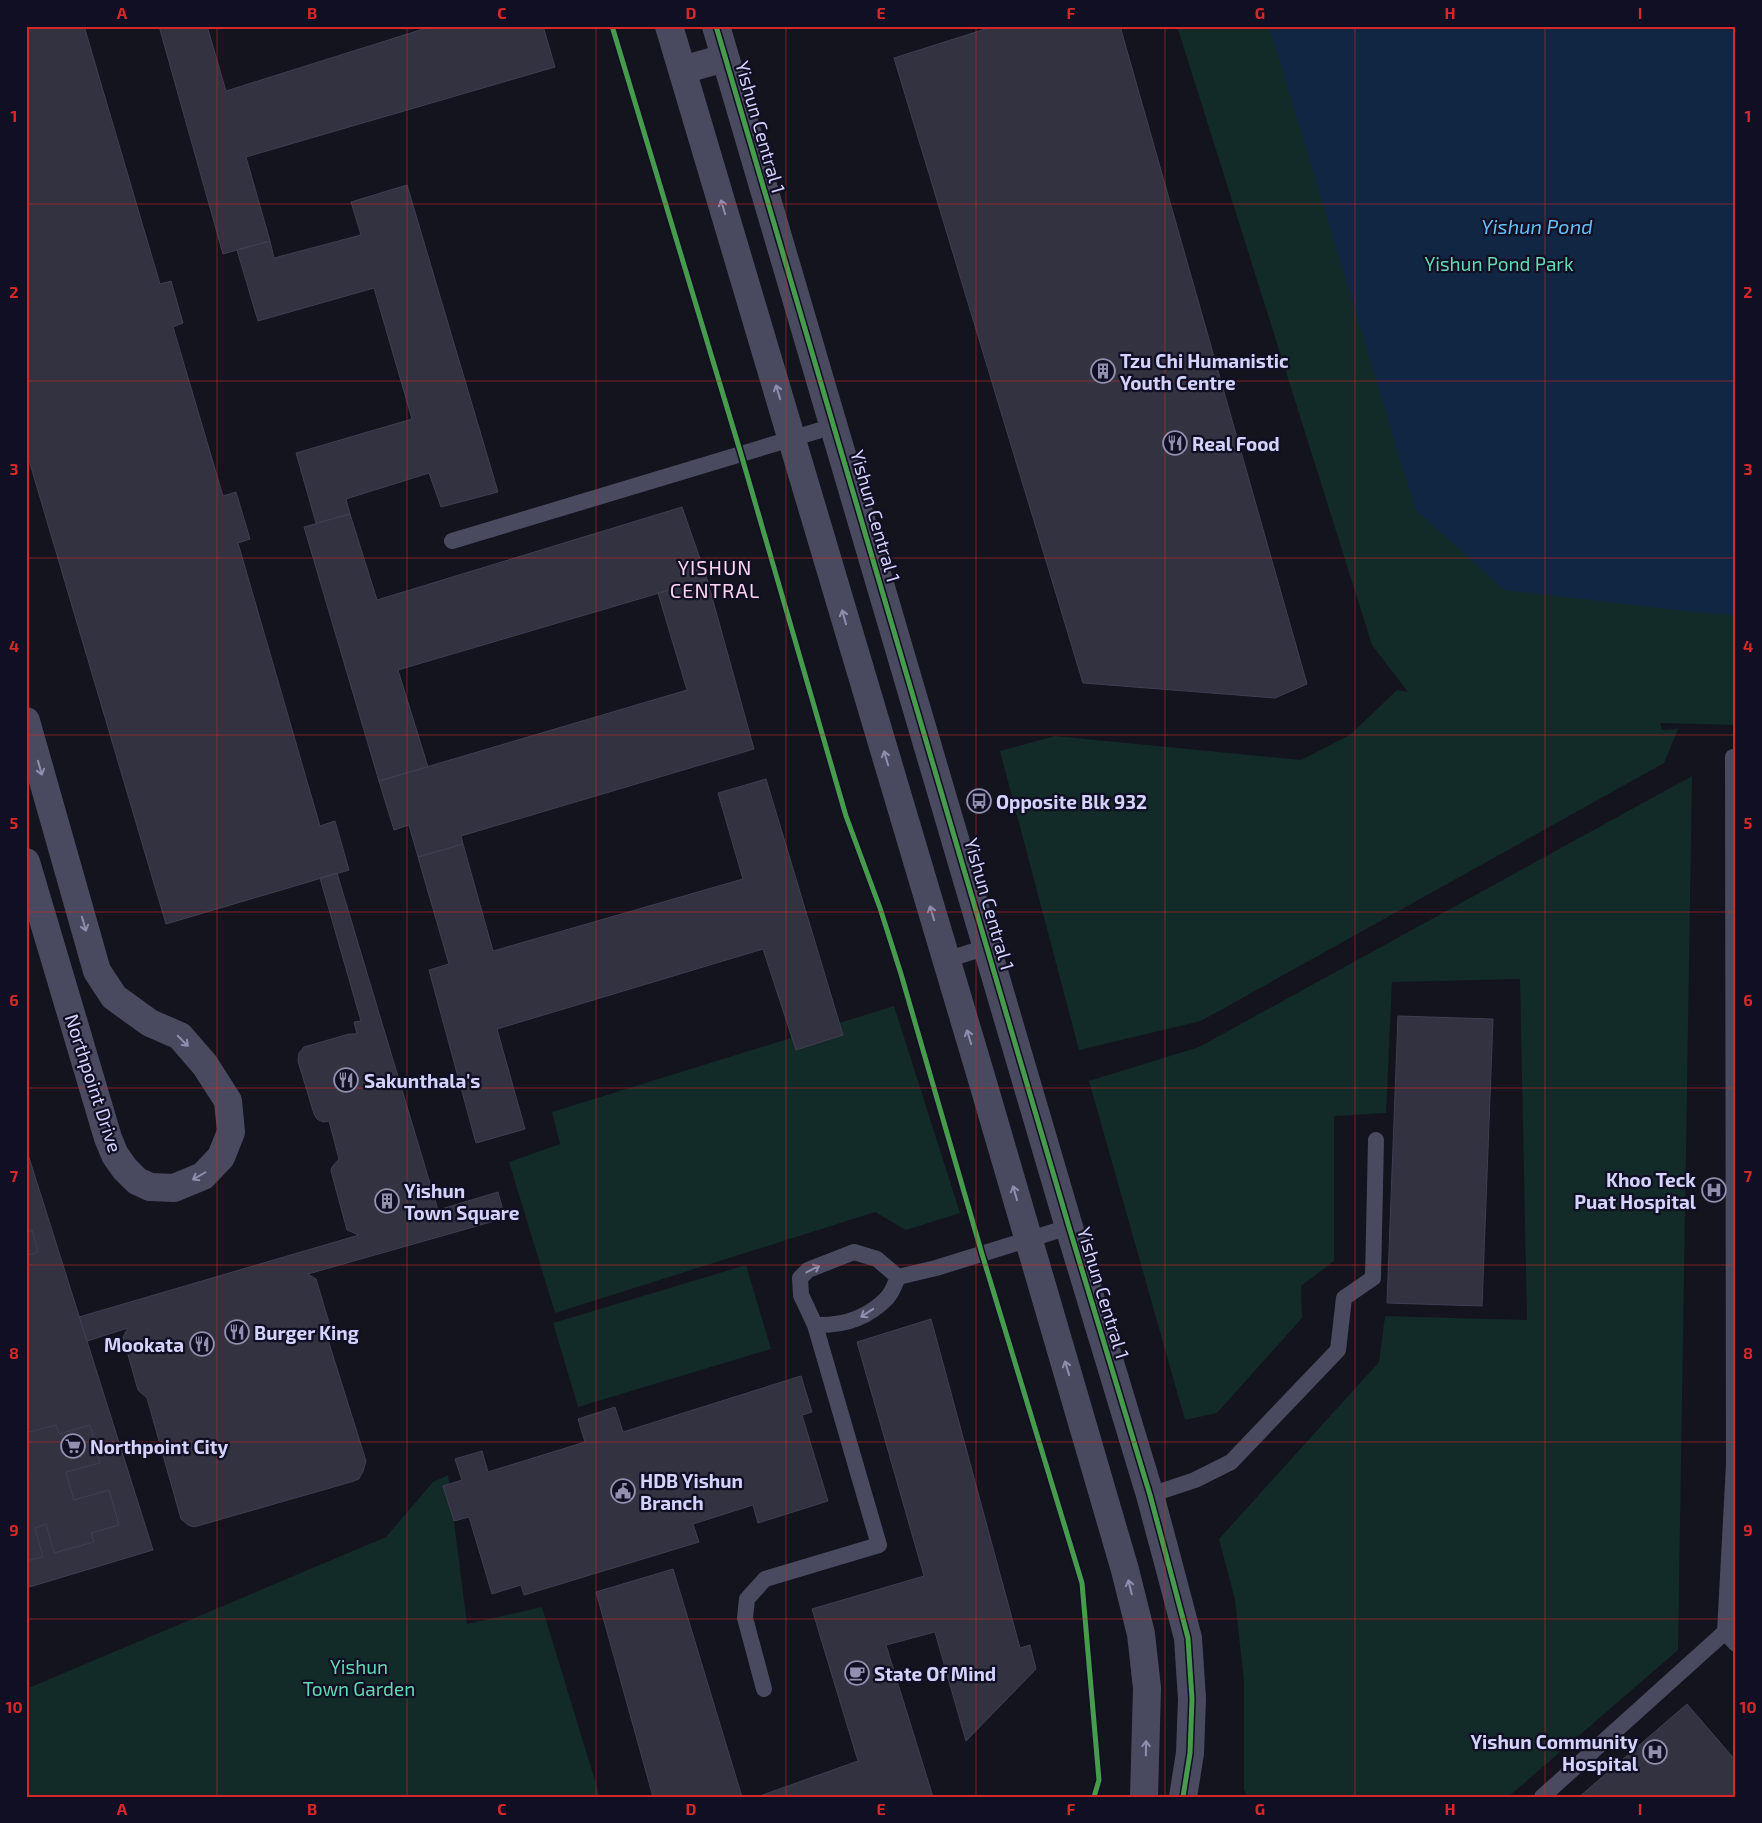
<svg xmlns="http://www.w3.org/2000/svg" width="1762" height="1823" font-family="'Exo 2',sans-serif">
  <rect width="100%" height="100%" fill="#14141e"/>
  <path fill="#122a28" d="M 1177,26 L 1736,26 L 1736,725 L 1660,723 L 1662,730 L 1678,729 L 1664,763 L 1201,1021 L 1079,1050 L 1000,751 L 1055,736 L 1301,760 L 1350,735 L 1397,690 L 1408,692 L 1372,645 Z
    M 1692,776 L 1678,1650 L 1508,1797 L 1247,1797 L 1244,1789 L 1244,1681 L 1235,1600 L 1219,1539 L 1379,1362 L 1385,1316 L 1527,1320 L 1520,979 L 1392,982 L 1386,1113 L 1334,1116 L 1334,1261 L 1301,1286 L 1302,1318 L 1217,1413 L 1185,1420 L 1089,1081 L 1199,1047 Z
    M 894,1006 L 960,1213 L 906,1230 L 875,1212 L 555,1313 L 509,1162 L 560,1144 L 552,1112 Z
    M 746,1265 L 771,1349 L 578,1407 L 553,1323 Z
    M 448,1475 L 467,1624 L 542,1607 L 600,1797 L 26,1797 L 26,1689 L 386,1537 L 433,1482 Z"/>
  <path fill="#102642" d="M 1269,26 L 1736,26 L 1736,615 L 1693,612 L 1504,590 L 1415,509 Z"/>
  <path fill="#323240" stroke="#403e52" d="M 26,26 L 84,26 L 160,284 L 171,281 L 183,323 L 173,327 L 223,496 L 236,492 L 250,539 L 238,543 L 320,826 L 335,821 L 349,870 L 166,924 L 26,450 Z
    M 159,26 L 207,26 L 226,91 L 433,26 L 543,26 L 555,67 L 246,157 L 270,241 L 223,254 Z
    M 995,26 L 1120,26 L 1307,684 L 1275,698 L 1083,683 L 894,58 Z
    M 407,185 L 498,492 L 441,507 L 429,473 L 346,499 L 350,514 L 316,523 L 296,453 L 412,419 L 374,288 L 258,321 L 237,250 L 270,241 L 274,258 L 361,235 L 351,202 Z
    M 682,507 L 707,579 L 398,670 L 428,767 L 379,781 L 304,527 L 350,514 L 377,600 Z
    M 707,579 L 754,749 L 461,836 L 463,844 L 418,857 L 409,825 L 394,830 L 379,781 L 687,690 L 658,593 Z
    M 766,779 L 843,1035 L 796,1050 L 763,949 L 497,1029 L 525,1129 L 476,1143 L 429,970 L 449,964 L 418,857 L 463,844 L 493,951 L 743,879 L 718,793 Z
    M 337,873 L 438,1210 L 498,1192 L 505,1218 L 308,1274 L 316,1279 L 333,1336 L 329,1343 L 366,1461 L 363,1471 L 359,1479 L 351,1482 L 194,1527 L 188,1525 L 181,1519 L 147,1398 L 138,1390 L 123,1337 L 128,1328 L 87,1341 L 79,1317 L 359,1235 L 347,1230 L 331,1171 L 332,1167 L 339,1159 L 329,1121 L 323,1122 L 317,1119 L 314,1114 L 298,1061 L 299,1053 L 304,1047 L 349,1034 L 357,1034 L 354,1022 L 361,1021 L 320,878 Z
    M 1398,1016 L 1493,1019 L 1482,1306 L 1387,1303 Z
    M 26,1148 L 153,1550 L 26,1588 Z
    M 32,1230 L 38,1252 L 26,1256 L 26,1232 L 27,1233 Z
    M 931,1319 L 1020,1648 L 1030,1645 L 1036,1669 L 966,1741 L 935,1632 L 886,1645 L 933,1797 L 757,1797 L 858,1761 L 812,1609 L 924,1576 L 857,1342 Z
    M 801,1376 L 812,1412 L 802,1415 L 828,1501 L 758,1523 L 753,1505 L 693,1524 L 699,1542 L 524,1595 L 521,1585 L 492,1594 L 469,1517 L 454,1521 L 443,1486 L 462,1480 L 455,1459 L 482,1451 L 488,1472 L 585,1442 L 578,1419 L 615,1407 L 623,1432 Z
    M 56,1425 L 59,1434 L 90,1425 L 100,1463 L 66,1472 L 74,1500 L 109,1490 L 119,1525 L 91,1533 L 94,1542 L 54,1553 L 46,1524 L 35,1528 L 43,1557 L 26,1561 L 26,1474 L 29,1473 L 26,1463 L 26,1433 Z
    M 673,1569 L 742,1797 L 653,1797 L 596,1592 Z
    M 1687,1704 L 1736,1761 L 1736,1797 L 1579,1797 Z"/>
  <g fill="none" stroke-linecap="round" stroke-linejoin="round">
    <path stroke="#494a5f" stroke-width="16" d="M 452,541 L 834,426
      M 1733,757 L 1734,1464 L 1725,1632 L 1736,1644
      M 946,960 L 987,947
      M 815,1325 C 843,1326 867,1319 887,1298 C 892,1293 895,1284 898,1277 L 936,1268 L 1069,1227
      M 1150,1495 L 1195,1480 L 1231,1462 L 1338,1350 L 1344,1298 L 1373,1278 L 1376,1140
      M 764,1689 L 745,1618 L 747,1599 L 765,1579 L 879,1545 L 815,1325 L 801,1295 L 800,1278 L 808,1270 L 854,1252 L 877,1259 L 898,1277
      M 1542,1797 L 1725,1632"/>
    <path stroke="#494a5f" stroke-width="28" d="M 669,26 L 983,1083 L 1125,1570 L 1141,1634 L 1147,1688 L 1144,1797
      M 716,26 L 1069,1227 L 1150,1495 L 1169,1566 L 1188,1638 L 1192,1699 L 1190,1753 L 1183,1797
      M 682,70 L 725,58
      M 26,721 L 97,971 L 114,997 L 150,1023 L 180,1036 L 205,1065 L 228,1101 L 231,1132 L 221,1157 L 203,1176 L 174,1188 L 150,1187 L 137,1181 L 125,1169 L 115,1155 L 108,1138 L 26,862"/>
    <g stroke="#110f23" stroke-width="8">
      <path id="cycleway" d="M 612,26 L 741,454 L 846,816 L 880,908 L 901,974 L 982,1254 L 1082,1583 L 1099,1780 L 1094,1797
        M 716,26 L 1069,1227 L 1150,1495 L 1169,1566 L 1188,1638 L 1192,1699 L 1190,1753 L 1183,1797"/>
    </g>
    <use href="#cycleway" stroke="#469c4c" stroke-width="5"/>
  </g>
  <defs><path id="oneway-shaft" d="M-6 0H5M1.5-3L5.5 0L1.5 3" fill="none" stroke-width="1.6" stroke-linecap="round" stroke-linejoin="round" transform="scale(1.25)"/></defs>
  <g stroke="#8e8eae">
    <use href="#oneway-shaft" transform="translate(723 207) rotate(-107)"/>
    <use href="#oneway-shaft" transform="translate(778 392) rotate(-107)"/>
    <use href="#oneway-shaft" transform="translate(844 617) rotate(-106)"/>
    <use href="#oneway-shaft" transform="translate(886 758) rotate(-107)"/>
    <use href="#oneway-shaft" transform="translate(40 768) rotate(74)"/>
    <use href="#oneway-shaft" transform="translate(932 913) rotate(-107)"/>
    <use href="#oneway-shaft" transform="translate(84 924) rotate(74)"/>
    <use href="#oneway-shaft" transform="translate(969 1037) rotate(-107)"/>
    <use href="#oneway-shaft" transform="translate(183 1041) rotate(45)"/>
    <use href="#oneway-shaft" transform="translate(199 1176) rotate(150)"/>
    <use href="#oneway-shaft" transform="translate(1015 1193) rotate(-106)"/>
    <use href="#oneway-shaft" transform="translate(813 1269) rotate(-27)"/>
    <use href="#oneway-shaft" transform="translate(867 1313) rotate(147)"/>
    <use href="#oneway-shaft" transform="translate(1067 1368) rotate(-107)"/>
    <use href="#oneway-shaft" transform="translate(1130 1587) rotate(-104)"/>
    <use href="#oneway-shaft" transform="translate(1146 1748) rotate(-89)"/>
  </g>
  <path fill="none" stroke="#d62828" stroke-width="1" stroke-opacity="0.55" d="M 217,26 L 217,1797M 407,26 L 407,1797M 596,26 L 596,1797M 786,26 L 786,1797M 976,26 L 976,1797M 1165,26 L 1165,1797M 1355,26 L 1355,1797M 1545,26 L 1545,1797M 26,204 L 1736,204M 26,381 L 1736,381M 26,558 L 1736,558M 26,735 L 1736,735M 26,912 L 1736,912M 26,1088 L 1736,1088M 26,1265 L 1736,1265M 26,1442 L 1736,1442M 26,1619 L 1736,1619"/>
  <defs>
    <g id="building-ring" transform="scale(1.25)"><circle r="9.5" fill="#110f23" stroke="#9190af" stroke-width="1.5"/><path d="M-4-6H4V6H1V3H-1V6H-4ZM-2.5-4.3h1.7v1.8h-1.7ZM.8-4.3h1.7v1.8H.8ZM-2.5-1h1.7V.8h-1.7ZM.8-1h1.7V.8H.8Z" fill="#9190af"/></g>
    <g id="restaurant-ring" transform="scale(1.25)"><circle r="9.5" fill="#110f23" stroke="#9190af" stroke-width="1.5"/><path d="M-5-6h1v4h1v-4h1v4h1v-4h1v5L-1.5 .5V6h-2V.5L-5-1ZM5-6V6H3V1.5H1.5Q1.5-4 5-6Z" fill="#9190af"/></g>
    <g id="bus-ring" transform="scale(1.25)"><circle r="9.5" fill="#110f23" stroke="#9190af" stroke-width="1.5"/><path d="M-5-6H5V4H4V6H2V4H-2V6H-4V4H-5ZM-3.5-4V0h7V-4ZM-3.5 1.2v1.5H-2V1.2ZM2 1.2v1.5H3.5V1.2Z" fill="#9190af"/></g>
    <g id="hospital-ring" transform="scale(1.25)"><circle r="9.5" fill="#110f23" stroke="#9190af" stroke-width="1.5"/><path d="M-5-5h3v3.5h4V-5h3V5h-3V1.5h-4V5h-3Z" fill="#9190af"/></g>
    <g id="supermarket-ring" transform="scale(1.25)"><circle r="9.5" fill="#110f23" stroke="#9190af" stroke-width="1.5"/><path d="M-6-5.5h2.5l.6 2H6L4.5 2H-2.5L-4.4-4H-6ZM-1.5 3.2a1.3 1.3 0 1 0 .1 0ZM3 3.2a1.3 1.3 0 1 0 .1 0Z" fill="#9190af"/></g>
    <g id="civic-ring" transform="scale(1.25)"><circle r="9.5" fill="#110f23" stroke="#9190af" stroke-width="1.5"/><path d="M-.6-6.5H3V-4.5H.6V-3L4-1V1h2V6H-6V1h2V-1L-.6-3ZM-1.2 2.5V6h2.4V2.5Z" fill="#9190af"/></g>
    <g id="cafe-ring" transform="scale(1.25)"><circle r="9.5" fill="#110f23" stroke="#9190af" stroke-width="1.5"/><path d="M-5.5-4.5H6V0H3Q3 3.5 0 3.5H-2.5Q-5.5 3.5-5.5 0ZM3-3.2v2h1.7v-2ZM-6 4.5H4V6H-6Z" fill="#9190af"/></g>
  </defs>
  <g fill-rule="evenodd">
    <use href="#building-ring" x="1103" y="371"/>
    <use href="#restaurant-ring" x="1175" y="443"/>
    <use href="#bus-ring" x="979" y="801"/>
    <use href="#restaurant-ring" x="346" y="1080"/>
    <use href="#hospital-ring" x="1714" y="1190"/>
    <use href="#building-ring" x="387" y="1201"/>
    <use href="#restaurant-ring" x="237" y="1332"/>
    <use href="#restaurant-ring" x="202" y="1344"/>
    <use href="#supermarket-ring" x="73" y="1446"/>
    <use href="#civic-ring" x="623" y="1491"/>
    <use href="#cafe-ring" x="857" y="1673"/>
    <use href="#hospital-ring" x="1655" y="1752"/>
  </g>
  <g text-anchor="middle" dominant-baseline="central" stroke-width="4.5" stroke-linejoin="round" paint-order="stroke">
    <g font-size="19" fill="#d4d3fd" stroke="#110f23">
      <text transform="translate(761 127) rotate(74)">Yishun Central 1</text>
      <text transform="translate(876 516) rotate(74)">Yishun Central 1</text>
      <text transform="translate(990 904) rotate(74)">Yishun Central 1</text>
      <text transform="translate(94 1083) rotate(72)">Northpoint Drive</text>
      <text transform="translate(1104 1293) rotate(73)">Yishun Central 1</text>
    </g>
    <g font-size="19" fill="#61dbb3" stroke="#110f23">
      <text x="1499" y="263">Yishun Pond Park</text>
      <text x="359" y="1666">Yishun<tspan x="359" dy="22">Town Garden</tspan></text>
    </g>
    <g font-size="19" font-weight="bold" fill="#d4d3fd" stroke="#110f23" text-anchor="start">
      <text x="1120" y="360">Tzu Chi Humanistic<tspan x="1120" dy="22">Youth Centre</tspan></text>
      <text x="1192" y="443">Real Food</text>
      <text x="996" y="801">Opposite Blk 932</text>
      <text x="364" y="1080">Sakunthala's</text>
      <text x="1696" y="1179" text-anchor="end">Khoo Teck<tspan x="1696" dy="22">Puat Hospital</tspan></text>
      <text x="404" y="1190">Yishun<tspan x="404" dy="22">Town Square</tspan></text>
      <text x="254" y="1332">Burger King</text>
      <text x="184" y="1344" text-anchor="end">Mookata</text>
      <text x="90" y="1446">Northpoint City</text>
      <text x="640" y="1480">HDB Yishun<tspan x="640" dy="22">Branch</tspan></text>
      <text x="874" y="1673">State Of Mind</text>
      <text x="1638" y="1741" text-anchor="end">Yishun Community<tspan x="1638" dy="22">Hospital</tspan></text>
    </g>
    <g font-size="20" font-style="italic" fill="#65bff9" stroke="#110f23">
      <text x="1537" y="226">Yishun Pond</text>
    </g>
    <g font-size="20" letter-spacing="1" fill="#fdd5f2" stroke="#110f23">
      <text x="715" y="567">YISHUN<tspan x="715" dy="23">CENTRAL</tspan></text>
    </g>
  </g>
  <rect width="1762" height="1823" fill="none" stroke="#110f23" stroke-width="55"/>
  <rect x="28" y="28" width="1706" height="1768" fill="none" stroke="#d62828" stroke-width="2"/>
  <g font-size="16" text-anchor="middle" font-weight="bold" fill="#d62828">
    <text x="122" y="19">A</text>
    <text x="312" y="19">B</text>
    <text x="502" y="19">C</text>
    <text x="691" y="19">D</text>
    <text x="881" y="19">E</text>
    <text x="1071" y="19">F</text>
    <text x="1260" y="19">G</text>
    <text x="1450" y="19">H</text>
    <text x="1640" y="19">I</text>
    <text x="14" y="122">1</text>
    <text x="1748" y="122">1</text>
    <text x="14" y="298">2</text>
    <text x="1748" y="298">2</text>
    <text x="14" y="475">3</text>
    <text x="1748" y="475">3</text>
    <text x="14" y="652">4</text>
    <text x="1748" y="652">4</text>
    <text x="14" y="829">5</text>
    <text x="1748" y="829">5</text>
    <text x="14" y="1006">6</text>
    <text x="1748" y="1006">6</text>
    <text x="14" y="1182">7</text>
    <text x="1748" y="1182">7</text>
    <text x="14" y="1359">8</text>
    <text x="1748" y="1359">8</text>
    <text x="14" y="1536">9</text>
    <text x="1748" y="1536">9</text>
    <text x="14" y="1713">10</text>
    <text x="1748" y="1713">10</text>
    <text x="122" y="1815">A</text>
    <text x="312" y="1815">B</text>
    <text x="502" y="1815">C</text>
    <text x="691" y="1815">D</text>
    <text x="881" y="1815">E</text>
    <text x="1071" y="1815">F</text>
    <text x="1260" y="1815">G</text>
    <text x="1450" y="1815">H</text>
    <text x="1640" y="1815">I</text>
  </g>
</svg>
